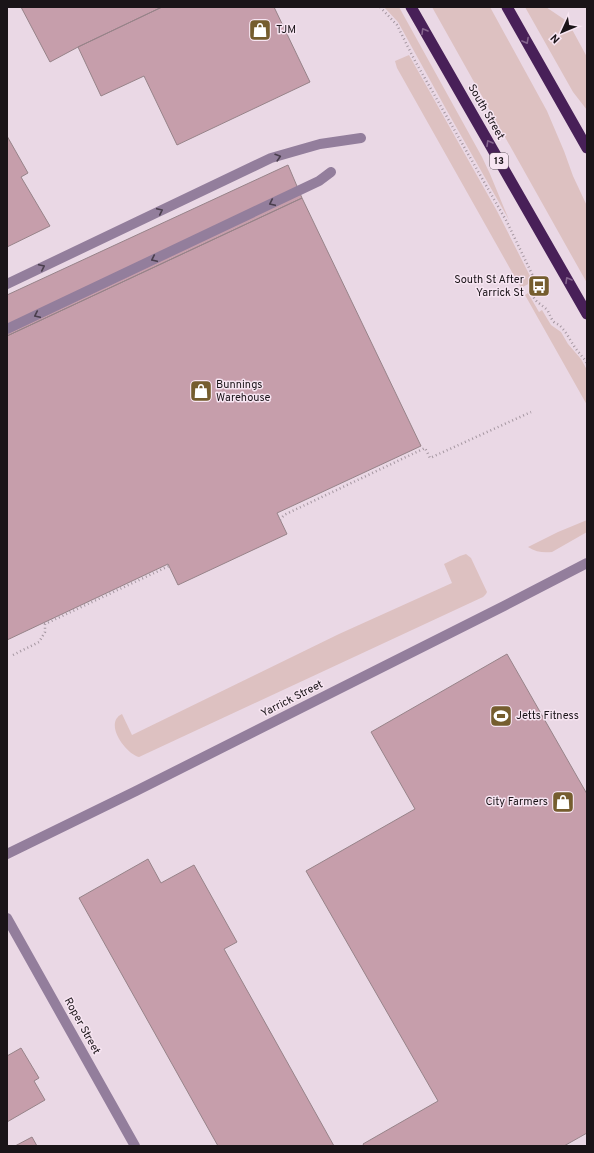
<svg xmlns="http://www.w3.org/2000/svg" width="594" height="1153" font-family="Overpass,sans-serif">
  <rect width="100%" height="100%" fill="#ead8e5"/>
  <path fill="#ddc1c1" d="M 384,7 L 399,7 L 482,157 L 490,174 L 509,220 L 446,109 L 398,22 Z
    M 432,7 L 490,7 L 547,111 L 564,151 L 573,176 L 587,206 L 587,283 Z
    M 525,7 L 546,7 L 568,22 L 587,57 L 587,110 L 573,92 Z
    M 409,55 L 497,211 L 530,276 L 528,278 L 530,283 L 521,288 L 397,68 L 395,61 Z
    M 528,293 L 539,312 L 542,310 L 551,325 L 561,332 L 568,344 L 581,359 L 587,370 L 587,405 L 525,295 Z
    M 587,520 L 587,532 L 552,552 C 543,553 536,552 528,547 L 558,532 Z
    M 466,554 L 471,558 L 487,592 L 486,594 L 483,597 L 139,757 C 126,754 103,723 122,714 L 132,735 L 339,634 L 452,583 L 444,564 L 460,556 Z"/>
  <path fill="#c69eab" stroke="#978389" d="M 21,7 L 162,7 L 78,47 L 50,62 Z
    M 162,7 L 274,7 L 310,82 L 177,145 L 144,76 L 101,96 L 78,47 Z
    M 7,136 L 28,173 L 21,177 L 50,226 L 7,247 Z
    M 288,165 L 302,198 L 7,336 L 7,295 Z
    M 302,198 L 421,446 L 277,513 L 287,534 L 178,585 L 168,564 L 7,640 L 7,336 Z
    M 507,654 L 587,794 L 587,1133 L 564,1146 L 364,1146 L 363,1144 L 438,1101 L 306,871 L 415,809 L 371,732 Z
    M 148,859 L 161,883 L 194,865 L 237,942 L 224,949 L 334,1146 L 218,1146 L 79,898 Z
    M 21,1048 L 39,1078 L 34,1081 L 45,1100 L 7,1122 L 7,1056 Z
    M 32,1137 L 37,1146 L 15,1146 Z"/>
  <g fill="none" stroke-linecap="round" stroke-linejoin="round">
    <path stroke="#a597a1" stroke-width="2.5" stroke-dasharray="1 3" stroke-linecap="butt" d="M 380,7 L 397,25 L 415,61 L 507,222 L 532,274 C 534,282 529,288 533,296 C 536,303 543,305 548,311 C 550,315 551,319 554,322 C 557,324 560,325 562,328 C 567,333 570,340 574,346 C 578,352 583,357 587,363
      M 280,520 L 284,515 L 425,448 L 430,458 L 531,412
      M 13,655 L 39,642 L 45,632 L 45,624 L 169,566"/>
    <path stroke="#937e9c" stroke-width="10" d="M 7,284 L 271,158 L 320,144 L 361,138
      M 7,329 L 319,181 L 331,172
      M 7,854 L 136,791 L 504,606 L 587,563
      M 7,918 L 135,1146"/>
    <path stroke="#482058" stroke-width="11" d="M 411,7 L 587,314
      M 507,7 L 587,148"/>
  </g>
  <defs><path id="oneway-chevron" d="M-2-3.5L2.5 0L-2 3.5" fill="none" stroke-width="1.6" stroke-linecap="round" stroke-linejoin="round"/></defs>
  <g stroke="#85658e">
    <use href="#oneway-chevron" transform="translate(424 31) rotate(-120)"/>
    <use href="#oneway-chevron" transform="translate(526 41) rotate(61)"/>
    <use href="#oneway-chevron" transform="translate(489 143) rotate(-120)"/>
    <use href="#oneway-chevron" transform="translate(568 280) rotate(-120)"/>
  </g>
  <g stroke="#4a3e4d">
    <use href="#oneway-chevron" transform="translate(278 157) rotate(-17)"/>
    <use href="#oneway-chevron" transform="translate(272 203) rotate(155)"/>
    <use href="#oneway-chevron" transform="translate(160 211) rotate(-25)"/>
    <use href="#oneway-chevron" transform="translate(154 259) rotate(155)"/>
    <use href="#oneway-chevron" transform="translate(42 267) rotate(-25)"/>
    <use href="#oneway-chevron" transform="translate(37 315) rotate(155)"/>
  </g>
  <defs>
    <g id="shop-square" transform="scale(1.15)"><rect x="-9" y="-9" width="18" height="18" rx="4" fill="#755d2e" stroke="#f7e5f2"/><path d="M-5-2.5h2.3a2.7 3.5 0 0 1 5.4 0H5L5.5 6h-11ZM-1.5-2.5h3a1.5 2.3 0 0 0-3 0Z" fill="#fff"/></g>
    <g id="bus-square" transform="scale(1.15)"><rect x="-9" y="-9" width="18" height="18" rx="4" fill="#755d2e" stroke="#f7e5f2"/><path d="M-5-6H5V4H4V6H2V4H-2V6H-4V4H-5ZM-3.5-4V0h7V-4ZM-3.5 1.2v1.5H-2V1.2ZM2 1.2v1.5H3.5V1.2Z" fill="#fff"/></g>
    <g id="stadium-square" transform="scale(1.15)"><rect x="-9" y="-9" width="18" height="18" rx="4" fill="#755d2e" stroke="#f7e5f2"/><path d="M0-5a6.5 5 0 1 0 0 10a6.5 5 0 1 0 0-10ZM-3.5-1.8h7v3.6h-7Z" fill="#fff"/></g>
  </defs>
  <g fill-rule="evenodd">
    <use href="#shop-square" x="260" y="30"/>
    <use href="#bus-square" x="539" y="286"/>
    <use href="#shop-square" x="201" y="391"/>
    <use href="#stadium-square" x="501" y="716"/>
    <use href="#shop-square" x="563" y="802"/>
  </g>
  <g text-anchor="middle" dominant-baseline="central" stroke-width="3" stroke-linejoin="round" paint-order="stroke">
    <rect fill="#f7e5f2" stroke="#5c5359" stroke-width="1" x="490" y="153" width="18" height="16" rx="3"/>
    <g font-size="10" font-weight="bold" fill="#1a1418">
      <text x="499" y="161">13</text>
    </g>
    <g font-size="11" fill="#1a1418" stroke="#f7e5f2" text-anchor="start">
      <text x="276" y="30">TJM</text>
      <text x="524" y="280" text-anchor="end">South St After<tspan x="524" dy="13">Yarrick St</tspan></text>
      <text x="216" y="385">Bunnings<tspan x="216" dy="13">Warehouse</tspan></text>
      <text x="516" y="716">Jetts Fitness</text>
      <text x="548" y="802" text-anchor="end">City Farmers</text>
    </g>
    <g font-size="11" fill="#1a1418" stroke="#f7e5f2">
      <text transform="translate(486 112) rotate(60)">South Street</text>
      <text transform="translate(292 699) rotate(-27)">Yarrick Street</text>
      <text transform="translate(82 1026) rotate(61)">Roper Street</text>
    </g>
  </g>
  <rect width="594" height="1153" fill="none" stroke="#1a1418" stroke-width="16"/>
  <g transform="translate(562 32) rotate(226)" stroke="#f7e5f2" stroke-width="3" paint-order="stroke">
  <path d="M0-3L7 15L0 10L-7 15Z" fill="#1a1418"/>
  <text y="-6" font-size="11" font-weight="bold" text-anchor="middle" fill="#1a1418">N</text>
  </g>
</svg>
